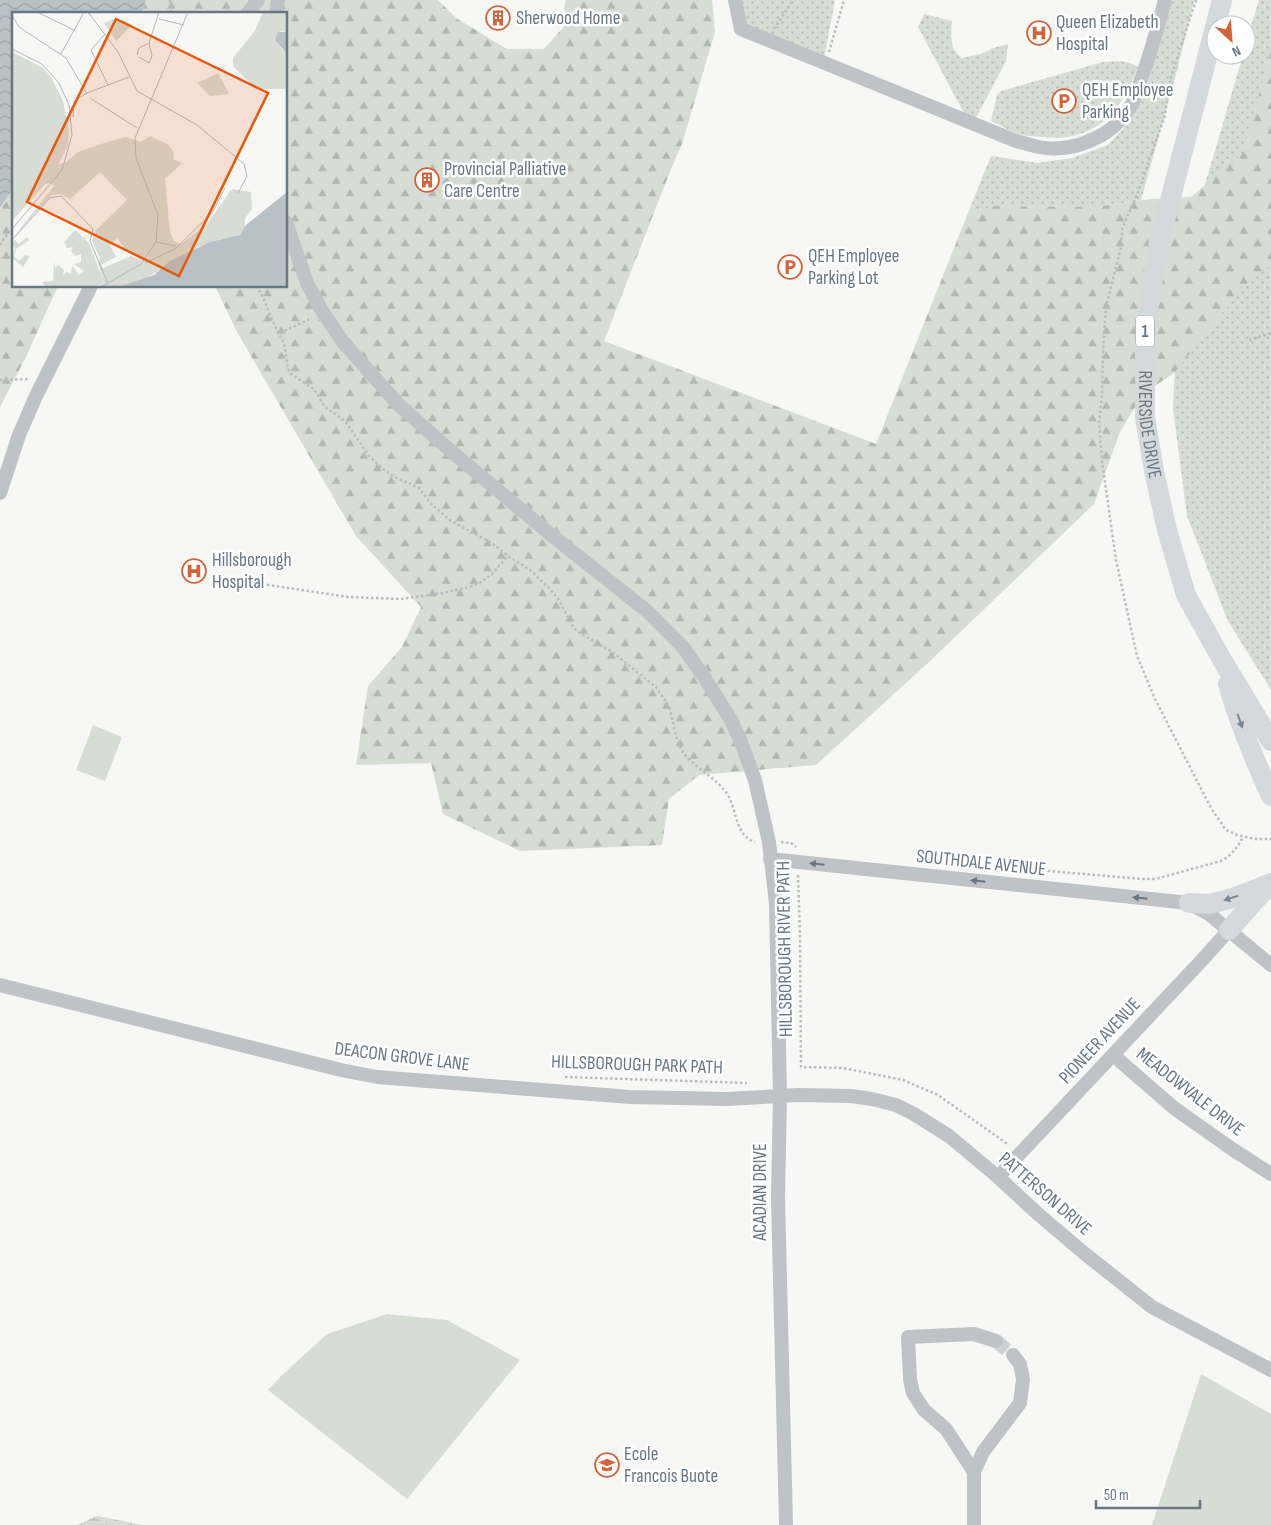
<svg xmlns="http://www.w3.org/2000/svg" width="1271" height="1525" font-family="'Sofia Sans Condensed',sans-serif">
  <defs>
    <pattern id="green-dots" width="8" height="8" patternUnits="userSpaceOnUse" patternTransform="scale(1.25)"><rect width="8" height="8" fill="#d7dcd5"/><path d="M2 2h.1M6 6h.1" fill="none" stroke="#b2b7b2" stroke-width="1.8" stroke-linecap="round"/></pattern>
    <pattern id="forest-firs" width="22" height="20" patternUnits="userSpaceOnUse" patternTransform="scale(1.25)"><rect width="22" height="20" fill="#d7dcd5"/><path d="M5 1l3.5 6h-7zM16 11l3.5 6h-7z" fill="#b2b7b2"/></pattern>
    <pattern id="wetland-marsh" width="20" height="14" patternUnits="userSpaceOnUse" patternTransform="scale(1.25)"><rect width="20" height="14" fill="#d7dcd5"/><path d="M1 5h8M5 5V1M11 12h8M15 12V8" fill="none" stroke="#b2b7b2"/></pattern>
    <pattern id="water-waves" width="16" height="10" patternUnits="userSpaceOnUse" patternTransform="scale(1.25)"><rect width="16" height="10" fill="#b8c1c6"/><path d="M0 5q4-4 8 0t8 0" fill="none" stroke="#9aa2a6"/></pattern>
  </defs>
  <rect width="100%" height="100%" fill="#f7f7f5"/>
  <path fill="url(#green-dots)" d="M 741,0 L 835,0 L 824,59 L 747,27 Z
    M 1171,0 L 1194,0 L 1178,67 L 1141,200 L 1096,207 L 995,206 L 968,213 L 991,156 L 1038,163 L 1072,158 L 1108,145 L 1129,122 L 1145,94 Z
    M 1259,0 L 1271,0 L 1271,690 L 1228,621 L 1187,516 L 1173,409 L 1179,273 L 1243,55 L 1246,55 L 1246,43 Z
    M 924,14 L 952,21 C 951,36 949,48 962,58 L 981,54 L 993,48 L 1008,44 L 1006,61 L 977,116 L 972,119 L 965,115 L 918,27 Z
    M 1120,61 L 1130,63 L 1138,67 C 1121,113 1094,143 1042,137 C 1034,136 1026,136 1019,134 C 1009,131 1000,125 991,121 L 997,95 L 1001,91 L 1103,62 Z"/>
  <path fill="url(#forest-firs)" d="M 146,0 L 438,0 L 456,18 L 507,49 L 544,49 L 568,22 L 564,8 L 566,0 L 712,0 L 715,32 L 682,144 L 671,169 L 604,341 L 876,444 L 968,213 L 995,206 L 1095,207 L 1150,199 L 1191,197 L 1243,153 L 1271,51 L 1271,265 L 1244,286 L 1174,373 L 1143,394 L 1120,432 L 1094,504 L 929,662 L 816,765 L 699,775 L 669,799 L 662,845 L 520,851 L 443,814 L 431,763 L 356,765 L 368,686 L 402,647 L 421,607 L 356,536 L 237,332 L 215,286 L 286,286 L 286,14 L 141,14 Z
    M 14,188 L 14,286 L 58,286 L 26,357 L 0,407 L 0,207 Z"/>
  <path fill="url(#wetland-marsh)" d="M 97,1516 L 143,1525 L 77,1525 Z"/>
  <path fill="#d7dcd5" d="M 93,725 L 122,737 L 105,781 L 76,770 Z
    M 387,1314 L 447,1320 L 520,1360 L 407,1499 L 268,1390 L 281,1376 L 327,1334 Z
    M 1201,1374 L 1271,1414 L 1271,1525 L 1152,1525 Z"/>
  <path fill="url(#water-waves)" d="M 0,0 L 146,0 L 141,14 L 14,14 L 14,188 L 0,207 Z"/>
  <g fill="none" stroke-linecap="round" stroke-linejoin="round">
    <path stroke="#ccd1d3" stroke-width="14" stroke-dasharray="14 7" stroke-linecap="butt" d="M 996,1341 L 1013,1355"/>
    <path stroke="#b9bcbe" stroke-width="2.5" stroke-dasharray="2.5 2.5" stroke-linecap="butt" d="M 170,0 L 171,14
      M 1196,0 L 1170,80 L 1165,115 L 1139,190 L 1122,229 L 1121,247 L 1106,307 L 1103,352 L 1102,395 L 1099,422 L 1102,461 L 1116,560 L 1137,656 L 1155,699 L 1211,808 L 1226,830 L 1237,835 L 1255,839 L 1271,839
      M 774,29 L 793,0
      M 829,52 L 844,0
      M 0,245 L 14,224
      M 256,286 L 263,297 L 272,320 L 284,343 L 288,369 L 291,374 L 314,389 L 325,407 L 345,421 L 370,457 L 383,469 L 395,477 L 419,488 L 431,504 L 451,521 L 492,543 L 508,556 L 530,570 L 549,588 L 559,600 L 572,625 L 577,631 L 612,652 L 656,687 L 667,703 L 670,709 C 673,720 675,738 680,747 C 688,765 719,778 729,797 C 737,813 736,836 755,842
      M 280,333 L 312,318
      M 1249,340 L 1271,333
      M 0,380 L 30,379
      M 262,584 L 348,597 L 400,599 L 443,593 L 469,587 L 481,582 L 492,574 L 508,556
      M 781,842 L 791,843 L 796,847
      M 943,862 L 1143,879 L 1155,879 L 1221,861 C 1232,855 1237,848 1243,837
      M 798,875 L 800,937 L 801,1067 L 843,1068 L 903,1080 L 938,1095 L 1009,1145
      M 565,1077 L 747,1083"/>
    <path stroke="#bfc3c6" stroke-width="14" d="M 735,0 L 741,29 L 1016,141 C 1024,143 1031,145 1039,147 C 1070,153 1108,139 1127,112 C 1135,102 1138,89 1142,77 C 1151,52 1158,26 1165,0
      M 247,14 L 258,0
      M 276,14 L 278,0
      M 286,222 L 307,283 L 322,311 L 343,342 L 398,404 L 445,446 L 550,534 L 647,611 L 683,647 L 706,680 L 731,720 L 741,742 L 755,780 L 764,820 L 769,842 L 776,904 L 780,1096 L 778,1198 L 786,1525
      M 0,493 L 19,435 L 36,396 L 91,286
      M 770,859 L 1189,903 L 1209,914 L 1271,965
      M 0,985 L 341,1070 L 377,1077 L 630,1097 L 727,1099 L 798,1095 L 851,1096 L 872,1099 L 896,1105 L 914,1114 L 949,1136 L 998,1177 L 1038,1214 L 1084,1253 L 1152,1307 L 1271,1370
      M 1113,1055 L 1174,1108 L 1232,1149 L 1271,1174
      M 998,1177 L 1203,959 L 1229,930
      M 974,1472 L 946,1429 L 924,1410 L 913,1393 L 910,1379 L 908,1337 L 974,1334 L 996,1341
      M 974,1525 L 974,1472 L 983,1452 L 1020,1403 L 1023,1379 L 1020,1364 L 1013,1355"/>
    <g stroke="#d5d9dc" stroke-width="20">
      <path id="s1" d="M 1222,0 L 1159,243 L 1145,327 L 1145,417 L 1154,471 L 1167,530 L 1186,595 L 1221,658 L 1271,741"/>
      <path d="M 1228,684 C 1239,723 1254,759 1271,796"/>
      <path d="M 1189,903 L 1210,904 L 1233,898 L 1271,883"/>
      <path d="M 1229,930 L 1268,886"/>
    </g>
  </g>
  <defs><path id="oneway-solid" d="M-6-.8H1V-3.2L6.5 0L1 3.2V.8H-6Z" transform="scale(1.25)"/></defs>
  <g fill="#798690">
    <use href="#oneway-solid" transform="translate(1240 721) rotate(70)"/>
    <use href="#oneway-solid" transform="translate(1231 898) rotate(163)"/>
  </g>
  <g fill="#697783">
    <use href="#oneway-solid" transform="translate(817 864) rotate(-174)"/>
    <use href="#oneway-solid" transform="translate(978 881) rotate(-174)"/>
    <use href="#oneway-solid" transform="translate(1140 898) rotate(-174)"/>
  </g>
  <defs>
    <g id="building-ring" transform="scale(1.25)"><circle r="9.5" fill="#fff" stroke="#d2643a" stroke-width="1.5"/><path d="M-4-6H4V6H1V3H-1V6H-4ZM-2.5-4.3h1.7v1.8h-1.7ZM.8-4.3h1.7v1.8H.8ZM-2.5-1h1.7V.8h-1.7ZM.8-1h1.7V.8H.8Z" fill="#d2643a"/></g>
    <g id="hospital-ring" transform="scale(1.25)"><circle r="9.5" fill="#fff" stroke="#d2643a" stroke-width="1.5"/><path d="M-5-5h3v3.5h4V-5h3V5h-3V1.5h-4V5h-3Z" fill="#d2643a"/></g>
    <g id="parking-ring" transform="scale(1.25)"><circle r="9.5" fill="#fff" stroke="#d2643a" stroke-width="1.5"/><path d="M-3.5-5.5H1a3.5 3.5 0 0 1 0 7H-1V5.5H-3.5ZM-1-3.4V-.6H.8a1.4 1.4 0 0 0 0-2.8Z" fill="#d2643a"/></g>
    <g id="school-ring" transform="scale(1.25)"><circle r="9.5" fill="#fff" stroke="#d2643a" stroke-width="1.5"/><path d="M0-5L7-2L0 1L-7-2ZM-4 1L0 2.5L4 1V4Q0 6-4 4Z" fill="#d2643a"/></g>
  </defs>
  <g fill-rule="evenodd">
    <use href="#building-ring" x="498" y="18"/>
    <use href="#hospital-ring" x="1039" y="33"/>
    <use href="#parking-ring" x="1064" y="101"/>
    <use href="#building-ring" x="427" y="180"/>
    <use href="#parking-ring" x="790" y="267"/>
    <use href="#hospital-ring" x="194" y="571"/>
    <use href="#school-ring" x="607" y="1465"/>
  </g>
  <g text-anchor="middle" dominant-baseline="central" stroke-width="5" stroke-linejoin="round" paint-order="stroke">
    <rect fill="#fff" stroke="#96a0a8" stroke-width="1" x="1136" y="315.5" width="18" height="31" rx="4"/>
    <g font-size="18" font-weight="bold" fill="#697783">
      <text x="1145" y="331">1</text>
    </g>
    <g font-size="19" fill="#697783" stroke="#fff" text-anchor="start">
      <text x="516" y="18">Sherwood Home</text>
      <text x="1056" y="22">Queen Elizabeth<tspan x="1056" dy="22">Hospital</tspan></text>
      <text x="1082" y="90">QEH Employee<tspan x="1082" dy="22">Parking</tspan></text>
      <text x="444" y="169">Provincial Palliative<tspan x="444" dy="22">Care Centre</tspan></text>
      <text x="808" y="256">QEH Employee<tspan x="808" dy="22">Parking Lot</tspan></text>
      <text x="212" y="560">Hillsborough<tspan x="212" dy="22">Hospital</tspan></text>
      <text x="624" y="1454">Ecole<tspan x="624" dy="22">Francois Buote</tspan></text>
    </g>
    <g font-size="19" fill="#697783" stroke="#fff">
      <text stroke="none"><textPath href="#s1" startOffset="434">RIVERSIDE DRIVE</textPath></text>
      <text transform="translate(981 863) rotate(6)">SOUTHDALE AVENUE</text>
      <text transform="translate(785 949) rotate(-91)">HILLSBOROUGH RIVER PATH</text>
      <text transform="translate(1100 1041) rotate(-47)">PIONEER AVENUE</text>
      <text transform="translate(402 1057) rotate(7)">DEACON GROVE LANE</text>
      <text transform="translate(637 1065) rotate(2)">HILLSBOROUGH PARK PATH</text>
      <text transform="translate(1190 1092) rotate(38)">MEADOWVALE DRIVE</text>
      <text transform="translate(760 1192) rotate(-90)">ACADIAN DRIVE</text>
      <text transform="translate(1045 1194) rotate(41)">PATTERSON DRIVE</text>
    </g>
  </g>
  <g transform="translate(12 12)">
    <rect width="275" height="275" fill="#f7f7f5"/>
    <path d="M 0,40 L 31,56 L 39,65 L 51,89 L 57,118 L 56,133 L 42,162 L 0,209 ZM 43,173 L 64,182 L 58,187 L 48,182 L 40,183 L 0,227 ZM 63,218 L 77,231 L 92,271 L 82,275 L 34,275 L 30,270 L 41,269 L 42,249 L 43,256 L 47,253 L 52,258 L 51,263 L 55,260 L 59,262 L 60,254 L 67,263 L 72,259 L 62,252 L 69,250 L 69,242 L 64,244 L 59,239 L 61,235 L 55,236 L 52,230 ZM 15,225 L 18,228 L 4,237 L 2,244 L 7,249 L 13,243 L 18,244 L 11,255 L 0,246 L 3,236 L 0,231 L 3,228 L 7,232 Z" fill="#d7dcd5"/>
    <path d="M 11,117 L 22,120 L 26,133 L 25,142 L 12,143 L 7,119 ZM 138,124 L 155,132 L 162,140 L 161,147 L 170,151 L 153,167 L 158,220 L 162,229 L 169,232 L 195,212 L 220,177 L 239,180 L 240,197 L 233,206 L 233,218 L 223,226 L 209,227 L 186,235 L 129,269 L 106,275 L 83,275 L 92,271 L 86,251 L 88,246 L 80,229 L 84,218 L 115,188 L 88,160 L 64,182 L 37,171 L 28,173 L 0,204 L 0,145 L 6,159 L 26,159 L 54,150 L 66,140 L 95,130 L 114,125 L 129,130 ZM 105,226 L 116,240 L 129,248 L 119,244 L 91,256 L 89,253 L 104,245 L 98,233 Z" fill="#d7dcd5" fill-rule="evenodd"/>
    <path d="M 251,0 L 275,0 L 275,20 L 269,19 L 268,35 L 275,42 L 275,77 L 244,77 L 221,54 L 221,46 L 242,20 Z" fill="#d7dcd5"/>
    <path d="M 101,7 L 112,8 L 120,13 L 104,29 L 92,11 ZM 206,61 L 217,82 L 198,84 L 185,71 Z" fill="#d7dcd5"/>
    <path d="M 266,20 L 275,20 L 275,42 L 263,28 ZM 275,180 L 275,275 L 106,275 L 142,263 L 158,249 L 198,230 L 228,223 L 234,213 Z" fill="#b8c1c6"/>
    <path fill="none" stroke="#b1b8bd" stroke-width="1" d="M 25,0 L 64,19M 76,0 L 106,40 L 125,79 L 185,113 L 232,152 L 235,164 L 226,181M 0,3 L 7,15 L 54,46 L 75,82M 147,7 L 172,13M 93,22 L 79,38 L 96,73M 0,37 L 30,52 L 47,71 L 57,93 L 60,123 L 50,158 L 0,217M 49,42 L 72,0M 125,43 L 127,36 L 137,31 L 147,0M 127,45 L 137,51 L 140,44 L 137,31M 75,81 L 117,65M 78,86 L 125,116M 61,105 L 62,89 L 75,81M 0,228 L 38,186 L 49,184 L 81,217 L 78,229 L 96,272M 144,230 L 164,234M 133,251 L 163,237 L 200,201 L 213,176M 89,275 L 129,252 L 144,230 L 146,203 L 124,146 L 123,126 L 176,0"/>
    <path fill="#e8590c" fill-opacity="0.15" stroke="#e8590c" stroke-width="2.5" d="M 104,7 L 256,81 L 167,264 L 15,190 Z"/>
    <rect width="275" height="275" fill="none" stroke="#697783" stroke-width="2.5"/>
  </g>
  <g transform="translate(1231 40) rotate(154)"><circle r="24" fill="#ffffff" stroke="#c3c9cd"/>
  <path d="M0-4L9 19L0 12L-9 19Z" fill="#d2643a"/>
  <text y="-8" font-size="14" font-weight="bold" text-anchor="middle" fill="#697783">N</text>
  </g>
  <path d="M1096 1500v8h104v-8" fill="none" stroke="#697783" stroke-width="2.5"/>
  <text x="1104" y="1500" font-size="15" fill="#697783" stroke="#ffffff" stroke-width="4" paint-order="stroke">50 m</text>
</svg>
